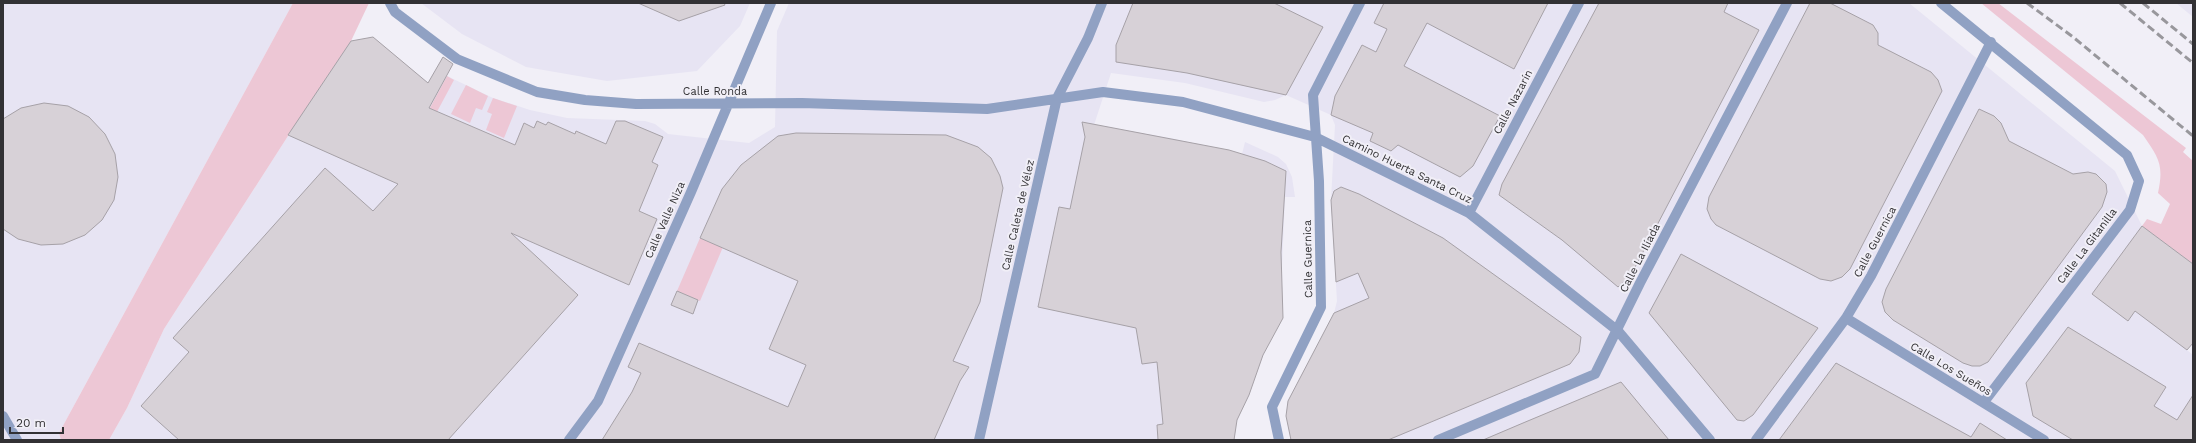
<svg xmlns="http://www.w3.org/2000/svg" width="2196" height="443" font-family="'Work Sans',sans-serif">
  <rect width="100%" height="100%" fill="#f1eff7"/>
  <path fill="#e7e4f3" d="M 3,3 L 293,3 L 59,433 L 61,440 L 3,440 Z
    M 421,3 L 750,3 L 740,26 L 697,71 L 607,81 L 526,67 L 462,34 Z
    M 789,3 L 1909,3 L 2115,171 L 2142,226 L 2193,343 L 2187,350 L 2193,355 L 2193,440 L 1291,440 L 1286,416 L 1288,401 L 1334,313 L 1337,301 L 1331,200 L 1335,125 L 1331,115 L 1286,95 L 1275,100 L 1264,102 L 1185,83 L 1111,73 L 1094,125 L 1170,138 L 1242,154 L 1245,142 L 1278,157 L 1286,164 L 1292,177 L 1295,197 L 1285,197 L 1281,289 L 1263,355 L 1249,395 L 1237,420 L 1234,440 L 109,440 L 127,408 L 164,329 L 288,136 L 351,41 L 373,37 L 428,83 L 434,72 L 445,78 L 447,76 L 493,98 L 530,110 L 567,118 L 645,121 L 655,124 L 668,134 L 749,143 L 775,127 L 777,31 Z
    M 2176,3 L 2193,3 L 2193,17 Z"/>
  <path fill="#edc7d5" d="M 293,3 L 369,3 L 351,41 L 288,136 L 164,329 L 127,408 L 109,440 L 61,440 L 59,433 Z
    M 1981,3 L 1998,3 L 2186,148 L 2183,152 L 2193,161 L 2193,264 L 2142,226 L 2147,219 L 2161,224 L 2170,204 L 2158,193 C 2164,165 2159,158 2143,135 Z
    M 447,76 L 454,80 L 408,166 L 391,181 Z
    M 466,85 L 488,96 L 482,110 L 476,108 L 470,123 L 451,114 Z
    M 493,98 L 517,106 L 504,138 L 486,130 L 492,114 L 487,112 Z
    M 700,238 L 723,247 L 700,301 L 677,291 Z"/>
  <path fill="#d7d1d7" stroke="#a6a1a7" d="M 638,3 L 724,3 L 725,5 L 679,21 Z
    M 1133,3 L 1274,3 L 1323,27 L 1286,95 L 1187,73 L 1116,62 L 1116,45 Z
    M 1384,3 L 1548,3 L 1514,69 L 1427,23 L 1404,66 L 1500,116 L 1473,166 L 1460,177 L 1398,145 L 1391,151 L 1370,141 L 1373,133 L 1331,115 L 1335,96 L 1362,45 L 1376,52 L 1387,29 L 1374,23 Z
    M 1599,3 L 1728,3 L 1724,12 L 1759,30 L 1631,275 L 1618,287 L 1562,240 L 1499,195 L 1502,184 Z
    M 1810,3 L 1830,3 L 1873,25 L 1878,33 L 1878,45 L 1931,72 L 1938,80 L 1942,91 L 1850,269 L 1842,277 L 1831,281 L 1820,279 L 1716,225 L 1711,219 L 1707,209 L 1709,197 Z
    M 373,37 L 428,83 L 443,57 L 453,64 L 429,108 L 515,145 L 524,123 L 534,128 L 537,121 L 546,125 L 548,122 L 575,134 L 576,131 L 606,144 L 616,121 L 625,121 L 663,137 L 652,162 L 658,165 L 639,211 L 657,219 L 629,285 L 511,233 L 578,295 L 448,440 L 179,440 L 141,406 L 189,352 L 173,338 L 325,168 L 373,211 L 398,184 L 288,135 L 351,41 Z
    M 44,103 L 68,106 L 89,117 L 105,134 L 115,154 L 118,177 L 114,200 L 102,220 L 85,235 L 63,244 L 41,245 L 18,239 L 3,229 L 3,119 L 21,108 Z
    M 1979,109 L 1994,116 L 2001,123 L 2009,141 L 2073,174 L 2088,172 L 2096,174 L 2106,184 L 2107,192 L 2102,207 L 1988,362 L 1980,366 L 1972,366 L 1963,363 L 1893,320 L 1885,312 L 1882,302 L 1886,289 Z
    M 1082,122 L 1229,150 L 1265,161 L 1286,171 L 1281,252 L 1283,318 L 1263,355 L 1249,395 L 1237,420 L 1234,440 L 1158,440 L 1157,425 L 1163,424 L 1157,362 L 1142,364 L 1136,328 L 1038,307 L 1059,207 L 1070,209 L 1085,137 Z
    M 796,133 L 946,135 L 978,147 L 991,158 L 1000,176 L 1003,188 L 980,302 L 953,361 L 969,367 L 960,381 L 934,440 L 602,440 L 632,392 L 641,373 L 628,367 L 639,343 L 788,407 L 806,365 L 769,349 L 798,281 L 700,238 L 722,189 L 741,165 L 778,136 Z
    M 1341,187 L 1359,194 L 1443,238 L 1581,337 L 1579,352 L 1570,364 L 1388,440 L 1291,440 L 1286,416 L 1288,401 L 1334,313 L 1369,298 L 1358,273 L 1336,282 L 1331,200 L 1334,191 Z
    M 2142,226 L 2193,264 L 2193,343 L 2187,350 L 2135,311 L 2128,321 L 2092,294 Z
    M 1681,254 L 1818,328 L 1753,415 L 1744,421 L 1737,420 L 1649,313 Z
    M 677,291 L 698,300 L 693,314 L 671,305 Z
    M 2068,327 L 2166,387 L 2154,406 L 2177,420 L 2193,395 L 2193,440 L 2073,440 L 2033,416 L 2026,383 Z
    M 1836,363 L 1971,437 L 1980,423 L 2007,440 L 1779,440 Z
    M 1621,382 L 1669,440 L 1483,440 L 1523,423 Z"/>
  <g fill="none" stroke-linecap="round" stroke-linejoin="round">
    <path stroke="#90a1c3" stroke-width="10" d="M 390,3 L 395,12 L 457,59 L 537,92 L 585,100 L 636,104 L 802,103 L 987,109 L 1103,92 L 1183,102 L 1315,137 L 1469,213 L 1618,331 L 1710,440
      M 1941,3 L 2127,155 L 2139,181 L 2130,210 L 1984,402
      M 1469,213 L 1579,3
      M 1846,318 L 2044,440
      M 3,416 L 17,440
      M 569,440 L 598,401 L 691,192 L 771,3
      M 979,440 L 1057,98 L 1088,38 L 1102,3
      M 1279,440 L 1272,407 L 1321,307 L 1319,181 L 1313,95 L 1360,3
      M 1438,440 L 1595,374 L 1640,283 L 1787,3
      M 1756,440 L 1846,318 L 1871,276 L 1991,42"/>
    <path stroke="#98979c" stroke-width="3" stroke-dasharray="8 4" stroke-linecap="butt" d="M 2027,3 L 2073,37 L 2193,136
      M 2120,3 L 2193,63
      M 2143,3 L 2193,44"/>
  </g>
  <g text-anchor="middle" dominant-baseline="central" stroke-width="4" stroke-linejoin="round" paint-order="stroke">
    <g font-size="11" fill="#323134" stroke="#f1eff7">
      <text x="715" y="91">Calle Ronda</text>
      <text transform="translate(1513 102) rotate(-62)">Calle Nazarín</text>
      <text transform="translate(1407 169) rotate(26)">Camino Huerta Santa Cruz</text>
      <text transform="translate(1018 215) rotate(-77)">Calle Caleta de Vélez</text>
      <text transform="translate(665 220) rotate(-66)">Calle Valle Niza</text>
      <text transform="translate(1875 242) rotate(-62)">Calle Guernica</text>
      <text transform="translate(2087 246) rotate(-53)">Calle La Gitanilla</text>
      <text transform="translate(1640 258) rotate(-63)">Calle La Ilíada</text>
      <text transform="translate(1308 259) rotate(-91)">Calle Guernica</text>
      <text transform="translate(1951 369) rotate(31)">Calle Los Sueños</text>
    </g>
  </g>
  <rect width="2196" height="443" fill="none" stroke="#323134" stroke-width="8"/>
  <path d="M10 427v6h53v-6" fill="none" stroke="#323134" stroke-width="2"/>
  <text x="16" y="427" font-size="12" fill="#323134" stroke="#f1eff7" stroke-width="3" paint-order="stroke">20 m</text>
</svg>
